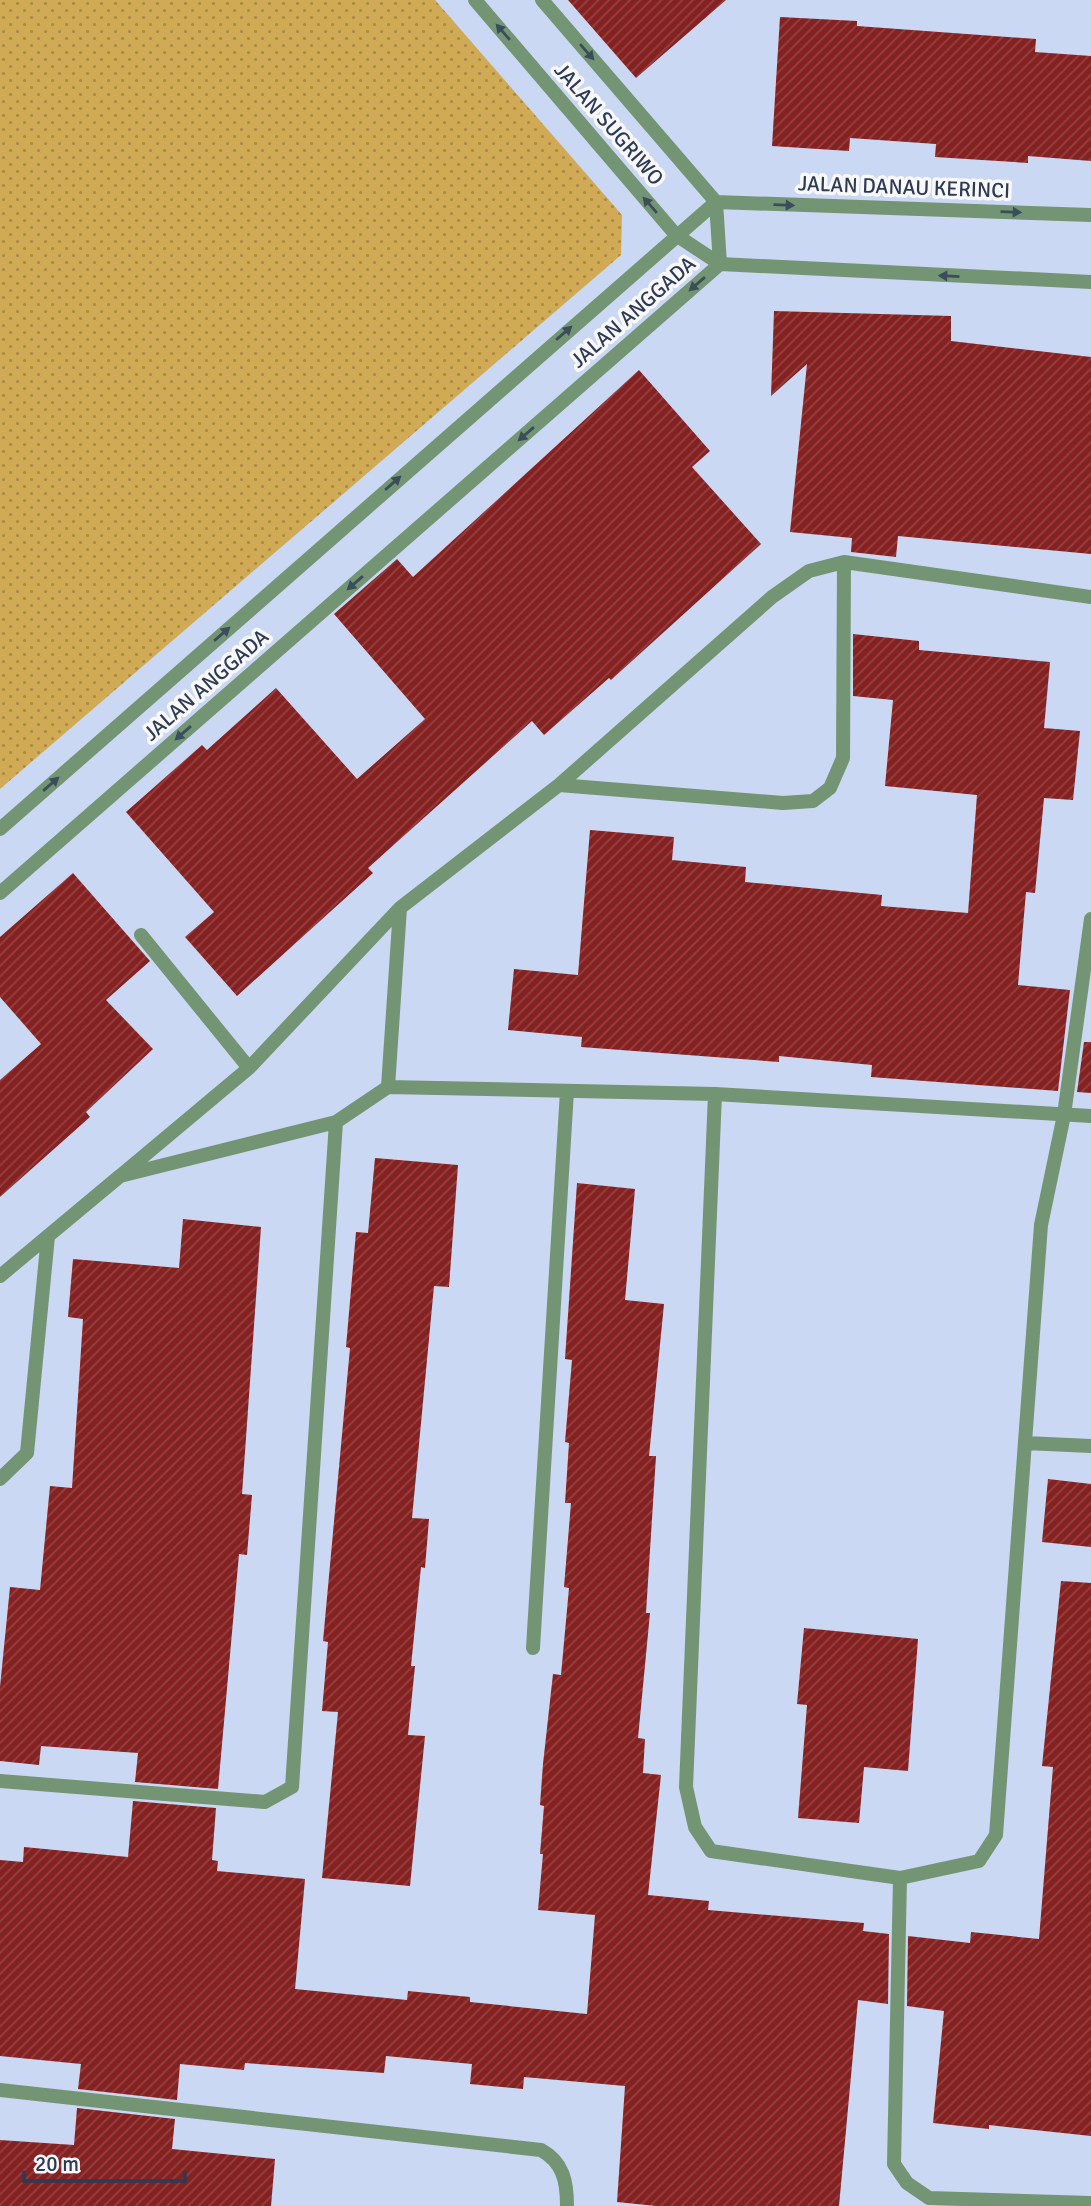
<svg xmlns="http://www.w3.org/2000/svg" width="1091" height="2206" font-family="Signika,sans-serif">
  <defs>
    <pattern id="park-dots" width="8" height="8" patternUnits="userSpaceOnUse" patternTransform="scale(1.75)"><rect width="8" height="8" fill="#d0aa54"/><path d="M2 2h.1M6 6h.1" fill="none" stroke="#a98b48" stroke-width="1.8" stroke-linecap="round"/></pattern>
    <pattern id="building-hatch" width="6" height="6" patternUnits="userSpaceOnUse" patternTransform="scale(1.75)"><rect width="6" height="6" fill="#862121"/><path d="M-1 1l2-2M0 6l6-6M5 7l2-2" fill="none" stroke="#924243"/></pattern>
  </defs>
  <rect width="100%" height="100%" fill="#cad8f3"/>
  <path fill="url(#park-dots)" d="M 0,0 L 435,0 L 622,215 L 621,255 L 0,789 Z"/>
  <path fill="url(#building-hatch)" d="M 568,0 L 726,0 L 636,78 Z
    M 780,17 L 857,21 L 857,26 L 1036,39 L 1035,52 L 1091,56 L 1091,161 L 1028,156 L 1028,163 L 935,157 L 936,144 L 850,138 L 849,151 L 772,146 Z
    M 774,311 L 951,316 L 951,341 L 1091,357 L 1091,554 L 898,536 L 896,557 L 851,552 L 852,538 L 790,532 L 807,364 L 771,396 Z
    M 639,370 L 710,451 L 692,467 L 761,544 L 611,680 L 609,678 L 544,735 L 532,721 L 368,868 L 373,873 L 237,996 L 185,937 L 214,912 L 126,812 L 202,745 L 207,750 L 276,688 L 357,779 L 425,719 L 334,614 L 397,559 L 413,577 Z
    M 853,634 L 919,641 L 919,650 L 1050,662 L 1044,728 L 1080,731 L 1073,800 L 1044,798 L 1035,893 L 1026,892 L 1018,985 L 1070,990 L 1058,1091 L 871,1077 L 872,1065 L 779,1056 L 779,1062 L 581,1047 L 582,1037 L 508,1030 L 514,969 L 578,975 L 590,830 L 674,837 L 672,860 L 746,867 L 745,882 L 882,895 L 881,906 L 968,913 L 977,795 L 885,786 L 893,700 L 853,696 Z
    M 73,873 L 150,961 L 106,1000 L 153,1049 L 86,1112 L 90,1117 L 0,1197 L 0,1080 L 41,1044 L 0,997 L 0,937 Z
    M 1084,1042 L 1091,1042 L 1091,1093 L 1077,1092 Z
    M 375,1158 L 458,1165 L 449,1287 L 434,1286 L 412,1518 L 429,1519 L 425,1568 L 421,1567 L 411,1666 L 415,1666 L 408,1735 L 425,1736 L 410,1886 L 322,1878 L 338,1712 L 322,1711 L 328,1642 L 323,1641 L 350,1348 L 346,1347 L 356,1232 L 368,1233 Z
    M 577,1183 L 635,1189 L 625,1300 L 664,1304 L 649,1456 L 656,1456 L 646,1613 L 650,1613 L 638,1738 L 645,1739 L 643,1773 L 661,1775 L 648,1895 L 709,1901 L 708,1910 L 864,1923 L 863,1931 L 889,1934 L 888,2004 L 858,2000 L 839,2206 L 656,2206 L 617,2202 L 625,2086 L 524,2077 L 523,2089 L 470,2084 L 472,2064 L 386,2056 L 384,2073 L 245,2063 L 244,2070 L 180,2064 L 177,2100 L 78,2089 L 81,2064 L 0,2056 L 0,1860 L 23,1862 L 24,1847 L 128,1857 L 133,1801 L 216,1808 L 212,1860 L 218,1861 L 217,1871 L 305,1879 L 295,1989 L 407,2000 L 408,1991 L 470,1997 L 470,2002 L 587,2014 L 595,1915 L 538,1910 L 543,1854 L 540,1854 L 544,1806 L 540,1805 L 543,1764 L 553,1674 L 561,1675 L 569,1588 L 564,1587 L 571,1503 L 565,1503 L 569,1443 L 565,1442 L 572,1360 L 565,1359 Z
    M 183,1219 L 261,1227 L 242,1494 L 252,1495 L 247,1555 L 239,1554 L 218,1789 L 135,1782 L 138,1753 L 41,1746 L 39,1765 L 0,1761 L 0,1687 L 10,1587 L 40,1590 L 50,1486 L 72,1488 L 83,1319 L 68,1317 L 73,1259 L 179,1268 Z
    M 1048,1479 L 1091,1484 L 1091,1547 L 1042,1542 Z
    M 1061,1581 L 1091,1583 L 1091,2136 L 989,2125 L 989,2129 L 933,2123 L 944,2011 L 907,2006 L 908,1936 L 970,1943 L 971,1932 L 1039,1939 L 1053,1767 L 1042,1766 Z
    M 804,1628 L 918,1639 L 908,1771 L 864,1767 L 859,1823 L 798,1818 L 807,1705 L 797,1704 Z
    M 77,2108 L 175,2119 L 172,2149 L 275,2159 L 271,2206 L 0,2206 L 0,2140 L 74,2145 Z"/>
  <g fill="none" stroke-linecap="round" stroke-linejoin="round">
    <path stroke="#739574" stroke-width="14" d="M 559,785 L 783,803 L 813,801 L 830,788 L 843,758 L 844,562
      M 0,829 L 716,202
      M 0,893 L 720,264 L 716,202
      M 141,935 L 249,1068
      M 388,1087 L 400,908
      M 715,1094 L 686,1787 L 695,1827 L 711,1851 L 900,1878 L 979,1861 L 996,1835 L 1041,1225 L 1064,1115 L 1091,919
      M 120,1176 L 249,1068 L 400,908 L 559,785 L 772,597 L 809,571 L 844,562 L 1091,597
      M 0,1276 L 120,1176 L 336,1122 L 388,1087 L 715,1094 L 1091,1116
      M 1025,1443 L 1091,1446
      M 0,1479 L 27,1453 L 48,1236
      M 533,1648 L 567,1091
      M 0,1781 L 265,1802 L 292,1787 L 336,1122
      M 900,1878 L 894,2164 L 907,2183 L 929,2198 L 1091,2203
      M 0,2090 L 541,2150 C 563,2162 567,2181 567,2206"/>
    <path stroke="#739574" stroke-width="14" d="M 475,0 L 676,235 L 720,264 L 1091,282
      M 542,0 L 716,202 L 1091,215"/>
  </g>
  <defs><path id="oneway-solid" d="M-6-.8H1V-3.2L6.5 0L1 3.2V.8H-6Z" transform="scale(1.75)"/></defs>
  <g fill="#3b4c5b">
    <use href="#oneway-solid" transform="translate(503 32) rotate(-131)"/>
    <use href="#oneway-solid" transform="translate(587 52) rotate(49)"/>
    <use href="#oneway-solid" transform="translate(650 205) rotate(-131)"/>
    <use href="#oneway-solid" transform="translate(784 205) rotate(2)"/>
    <use href="#oneway-solid" transform="translate(1011 212) rotate(2)"/>
    <use href="#oneway-solid" transform="translate(949 276) rotate(-177)"/>
    <use href="#oneway-solid" transform="translate(697 284) rotate(139)"/>
    <use href="#oneway-solid" transform="translate(564 333) rotate(-41)"/>
    <use href="#oneway-solid" transform="translate(526 434) rotate(139)"/>
    <use href="#oneway-solid" transform="translate(393 483) rotate(-41)"/>
    <use href="#oneway-solid" transform="translate(355 583) rotate(139)"/>
    <use href="#oneway-solid" transform="translate(222 634) rotate(-41)"/>
    <use href="#oneway-solid" transform="translate(183 733) rotate(139)"/>
    <use href="#oneway-solid" transform="translate(51 784) rotate(-41)"/>
  </g>
  <g text-anchor="middle" dominant-baseline="central" stroke-width="7" stroke-linejoin="round" paint-order="stroke">
    <g font-size="21" fill="#2d3a55" stroke="#f8f8f8">
      <text transform="translate(609 124) rotate(49)">JALAN SUGRIWO</text>
      <text transform="translate(904 187) rotate(2)">JALAN DANAU KERINCI</text>
      <text transform="translate(633 312) rotate(-41)">JALAN ANGGADA</text>
      <text transform="translate(206 685) rotate(-41)">JALAN ANGGADA</text>
    </g>
  </g>
  <path d="M24 2171v10h161v-10" fill="none" stroke="#2d3a55" stroke-width="3.5"/>
  <text x="35" y="2171" font-size="21" fill="#2d3a55" stroke="#f8f8f8" stroke-width="5" paint-order="stroke">20 m</text>
</svg>
